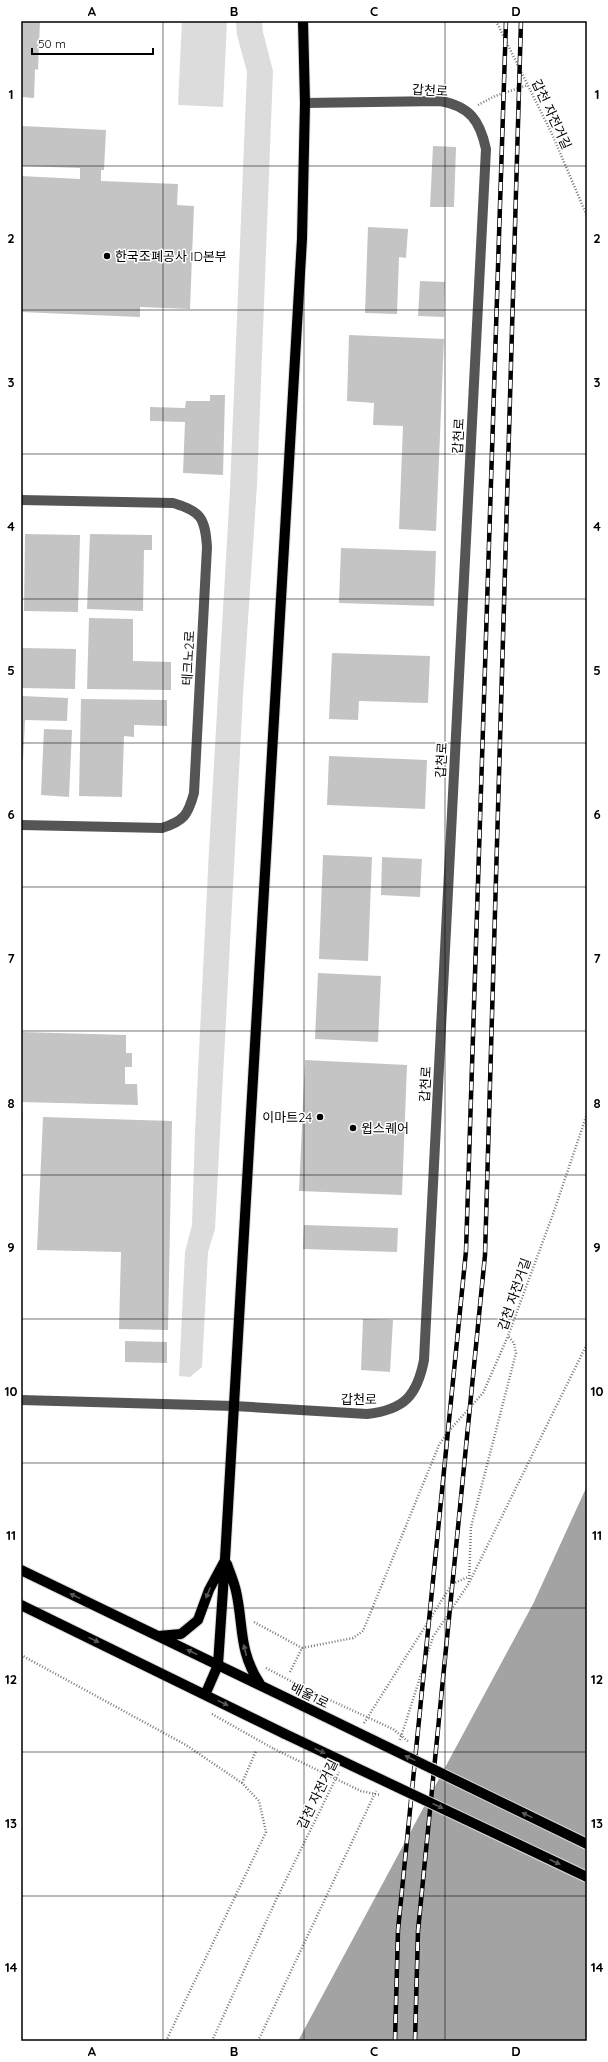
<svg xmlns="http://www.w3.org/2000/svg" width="608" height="2062" font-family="Quicksand,'Noto Sans KR',sans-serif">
  <rect width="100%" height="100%" fill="#fff"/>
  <path fill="#dcdcdc" d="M 182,21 L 227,21 L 223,107 L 178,105 Z
    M 236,21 L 262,21 L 263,32 L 273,71 L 257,485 L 243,695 L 215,1229 L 208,1252 L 202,1367 L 190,1377 L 179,1376 L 185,1252 L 192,1225 L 195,1132 L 209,850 L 230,489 L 247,72 L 237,35 Z"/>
  <path fill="#a3a3a3" d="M 587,1486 L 587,2041 L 298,2041 L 533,1604 Z"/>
  <path fill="#c4c4c4" d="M 21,21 L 40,21 L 38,70 L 35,69 L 34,98 L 21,97 Z
    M 21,126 L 106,130 L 104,170 L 101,170 L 101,181 L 178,184 L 177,205 L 194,206 L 190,309 L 140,307 L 140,317 L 21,312 L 21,176 L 80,179 L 80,168 L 21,166 Z
    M 433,146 L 456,147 L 454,207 L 430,207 Z
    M 368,227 L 408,229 L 406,258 L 399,257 L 397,314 L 365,313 Z
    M 420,281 L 445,282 L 444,317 L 418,316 Z
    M 349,335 L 444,339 L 436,531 L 399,529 L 403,426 L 373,425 L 374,403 L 347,401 Z
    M 210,395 L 225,395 L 223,475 L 183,473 L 185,422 L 150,421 L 150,407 L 185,408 L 186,401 L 210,401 Z
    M 25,534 L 80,535 L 78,612 L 24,611 Z
    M 90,534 L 152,535 L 152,550 L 144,550 L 143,611 L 87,609 Z
    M 341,548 L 436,551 L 434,606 L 339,603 Z
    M 89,618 L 133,619 L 133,661 L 171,662 L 171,690 L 87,689 Z
    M 21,648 L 76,649 L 75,689 L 21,688 Z
    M 332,653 L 430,656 L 428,703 L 359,701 L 358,720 L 329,719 Z
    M 21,696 L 68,698 L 67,721 L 25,720 L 23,761 L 21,761 Z
    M 81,699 L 167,700 L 167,726 L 134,725 L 134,737 L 124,736 L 122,797 L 79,796 Z
    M 44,729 L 72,730 L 69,797 L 41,795 Z
    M 329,756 L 427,760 L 425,809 L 327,805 Z
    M 323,855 L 372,857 L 368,961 L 319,959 Z
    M 382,857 L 422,859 L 420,897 L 381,895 Z
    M 318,973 L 381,976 L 378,1042 L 315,1039 Z
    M 21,1032 L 126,1035 L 126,1053 L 132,1053 L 132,1067 L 125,1067 L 125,1084 L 137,1084 L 138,1105 L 21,1102 Z
    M 305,1060 L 407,1065 L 402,1195 L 299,1191 Z
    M 21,1113 L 23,1113 L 22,1138 L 21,1138 Z
    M 43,1117 L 172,1121 L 168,1330 L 119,1329 L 121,1252 L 37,1250 Z
    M 304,1225 L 398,1228 L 397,1252 L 303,1249 Z
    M 363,1319 L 393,1320 L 390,1372 L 361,1370 Z
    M 125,1341 L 167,1342 L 167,1363 L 125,1362 Z"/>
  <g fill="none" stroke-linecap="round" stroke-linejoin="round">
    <g stroke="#dbdbdb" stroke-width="12">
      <path id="major" d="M 227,1564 C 230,1573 234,1582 236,1591 C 244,1627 238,1650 260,1684
        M 21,1570 L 303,1706
        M 21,1605 L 285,1734
        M 159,1636 L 181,1634 L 198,1620 L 209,1590 L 224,1562
        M 205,1695 L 218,1665 L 225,1559 L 302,239 L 305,103 L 303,21"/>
    </g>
    <path stroke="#777" stroke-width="2.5" stroke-dasharray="1 2" stroke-linecap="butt" d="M 496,21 L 552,134 L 587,216
      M 478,105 L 495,96 L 528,85
      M 469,1582 L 471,1527 L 516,1353 L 514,1343 L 508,1336 L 553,1214 L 587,1114
      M 254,1622 L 302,1648
      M 21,1655 L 186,1745 L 242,1783 L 259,1801 L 266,1832 L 166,2041
      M 266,1668 L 306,1689
      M 290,1672 L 302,1648 L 353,1638 L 363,1631 L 439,1445 L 448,1432 L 483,1393 L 508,1336
      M 212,1714 L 274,1749
      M 364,1723 L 452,1584 L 468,1577
      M 400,1740 L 433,1637 L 469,1583 L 587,1344
      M 242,1783 L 256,1751
      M 212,2041 L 276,1900 L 339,1772
      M 258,2041 L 376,1791"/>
    <path stroke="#555" stroke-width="10" d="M 21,500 L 173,503 C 201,511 205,518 207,547 L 194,793 C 188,815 184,821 162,828 L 21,825
      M 21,1400 L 234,1406 L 367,1414 C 404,1410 417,1396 424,1360 L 486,149 C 480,121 470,106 440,101 L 305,103"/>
    <use href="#major" stroke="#000" stroke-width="10"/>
    <g stroke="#000" stroke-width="4.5">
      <path id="rail" d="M 395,2041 L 398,1930 L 466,1251 L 506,21
        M 415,2041 L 418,1931 L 485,1255 L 521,21"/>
    </g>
    <use href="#rail" stroke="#fff" stroke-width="3" stroke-dasharray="9" stroke-linecap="butt"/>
    <g stroke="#dbdbdb" stroke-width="12" stroke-linecap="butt">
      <path id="major-bridge" d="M 303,1706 L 587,1844
        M 285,1734 L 587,1877"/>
    </g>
    <path stroke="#777" stroke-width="2.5" stroke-dasharray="1 2" stroke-linecap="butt" d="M 306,1689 L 393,1729 L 409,1742
      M 274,1749 L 361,1791 L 380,1795"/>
    <use href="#major-bridge" stroke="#000" stroke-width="10"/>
  </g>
  <defs><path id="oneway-solid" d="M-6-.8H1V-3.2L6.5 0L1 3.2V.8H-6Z"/></defs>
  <g fill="#595959">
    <use href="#oneway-solid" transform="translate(208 1593) rotate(112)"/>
    <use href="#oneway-solid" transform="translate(75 1596) rotate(-154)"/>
    <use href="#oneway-solid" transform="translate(94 1640) rotate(26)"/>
    <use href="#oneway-solid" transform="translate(245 1650) rotate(-103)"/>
    <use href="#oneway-solid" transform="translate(192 1652) rotate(-154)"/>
    <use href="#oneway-solid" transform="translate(223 1703) rotate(26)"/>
    <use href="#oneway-solid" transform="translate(320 1751) rotate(25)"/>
    <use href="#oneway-solid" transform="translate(410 1758) rotate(-154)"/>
    <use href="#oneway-solid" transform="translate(438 1806) rotate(25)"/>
    <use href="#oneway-solid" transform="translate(527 1815) rotate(-154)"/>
    <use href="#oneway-solid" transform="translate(555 1862) rotate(25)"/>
  </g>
  <path fill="none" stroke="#000" stroke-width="1" stroke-opacity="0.55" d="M 163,21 L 163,2041M 304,21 L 304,2041M 445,21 L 445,2041M 21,166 L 587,166M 21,310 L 587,310M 21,454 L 587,454M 21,599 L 587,599M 21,743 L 587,743M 21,887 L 587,887M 21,1031 L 587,1031M 21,1175 L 587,1175M 21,1319 L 587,1319M 21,1463 L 587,1463M 21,1608 L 587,1608M 21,1752 L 587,1752M 21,1896 L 587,1896"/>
  <g fill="#000" stroke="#fff" stroke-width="1.5">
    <circle cx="107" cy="256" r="4"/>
    <circle cx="320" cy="1117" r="4"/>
    <circle cx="353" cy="1128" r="4"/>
  </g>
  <g text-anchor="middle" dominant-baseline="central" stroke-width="3" stroke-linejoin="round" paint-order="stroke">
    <g font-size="13" fill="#000" stroke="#fff">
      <text transform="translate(430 90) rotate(3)">갑천로</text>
      <text transform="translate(552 114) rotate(65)">갑천 자전거길</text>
      <text transform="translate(458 436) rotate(-87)">갑천로</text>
      <text transform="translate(188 658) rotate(-87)">테크노2로</text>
      <text transform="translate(441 760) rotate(-87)">갑천로</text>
      <text transform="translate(425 1084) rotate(-87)">갑천로</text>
      <text transform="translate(514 1294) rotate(-71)">갑천 자전거길</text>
      <text x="359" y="1399">갑천로</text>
      <text transform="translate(310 1695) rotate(26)">배울1로</text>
      <text transform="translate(317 1794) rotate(-64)">갑천 자전거길</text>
    </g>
    <g font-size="13" fill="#000" stroke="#fff" text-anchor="start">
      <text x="115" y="256">한국조폐공사 ID본부</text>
      <text x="312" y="1117" text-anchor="end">이마트24</text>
      <text x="361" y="1128">윕스퀘어</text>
    </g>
  </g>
  <rect width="608" height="2062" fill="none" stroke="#ffffff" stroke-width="44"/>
  <path d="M32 48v6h121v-6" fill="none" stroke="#000000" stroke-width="2"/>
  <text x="38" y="48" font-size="12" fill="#000000" stroke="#ffffff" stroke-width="3" paint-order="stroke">50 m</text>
  <rect x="22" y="22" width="564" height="2018" fill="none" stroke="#000" stroke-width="1.5"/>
  <g font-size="13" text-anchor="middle" font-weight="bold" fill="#000">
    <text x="92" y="16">A</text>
    <text x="234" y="16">B</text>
    <text x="374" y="16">C</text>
    <text x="516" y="16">D</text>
    <text x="11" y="99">1</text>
    <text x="597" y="99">1</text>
    <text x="11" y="243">2</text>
    <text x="597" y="243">2</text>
    <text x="11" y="387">3</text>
    <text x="597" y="387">3</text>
    <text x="11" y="531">4</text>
    <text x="597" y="531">4</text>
    <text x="11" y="675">5</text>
    <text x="597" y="675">5</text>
    <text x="11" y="819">6</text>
    <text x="597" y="819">6</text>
    <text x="11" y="963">7</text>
    <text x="597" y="963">7</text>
    <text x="11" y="1108">8</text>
    <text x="597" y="1108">8</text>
    <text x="11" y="1252">9</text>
    <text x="597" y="1252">9</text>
    <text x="11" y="1396">10</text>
    <text x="597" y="1396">10</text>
    <text x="11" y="1540">11</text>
    <text x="597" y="1540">11</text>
    <text x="11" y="1684">12</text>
    <text x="597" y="1684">12</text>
    <text x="11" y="1828">13</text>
    <text x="597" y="1828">13</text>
    <text x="11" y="1972">14</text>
    <text x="597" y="1972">14</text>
    <text x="92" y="2056">A</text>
    <text x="234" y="2056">B</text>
    <text x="374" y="2056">C</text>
    <text x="516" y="2056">D</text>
  </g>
</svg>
